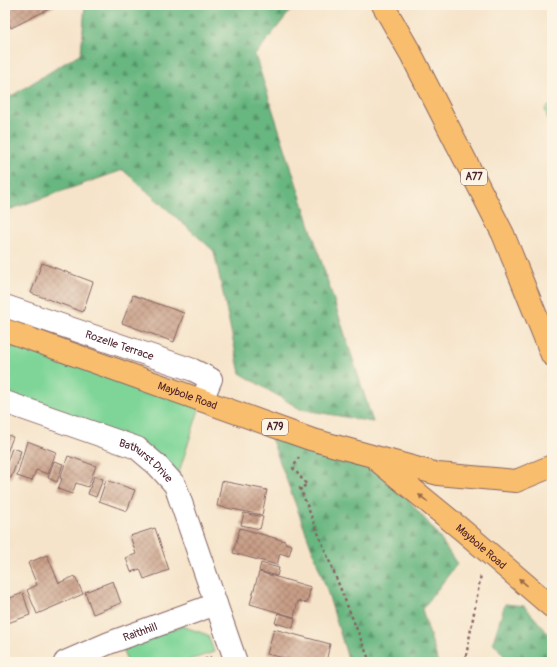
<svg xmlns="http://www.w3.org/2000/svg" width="557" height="667" font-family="Pangolin,sans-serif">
  <defs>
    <pattern id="forest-firs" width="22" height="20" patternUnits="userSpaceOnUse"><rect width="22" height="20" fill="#67b680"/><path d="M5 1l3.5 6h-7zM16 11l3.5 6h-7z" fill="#579369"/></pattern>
    <pattern id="building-cross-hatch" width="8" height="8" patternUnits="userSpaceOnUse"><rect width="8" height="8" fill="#c89e86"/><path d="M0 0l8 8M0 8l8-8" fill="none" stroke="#a4806e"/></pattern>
  </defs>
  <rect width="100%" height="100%" fill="#fcf5e5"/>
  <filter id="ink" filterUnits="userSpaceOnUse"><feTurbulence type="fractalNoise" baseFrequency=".025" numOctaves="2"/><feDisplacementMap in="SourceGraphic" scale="8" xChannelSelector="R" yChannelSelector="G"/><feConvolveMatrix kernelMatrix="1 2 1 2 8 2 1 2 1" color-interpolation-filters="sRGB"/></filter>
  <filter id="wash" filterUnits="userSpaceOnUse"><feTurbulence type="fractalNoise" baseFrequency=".012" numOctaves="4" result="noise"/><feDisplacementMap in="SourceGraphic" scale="16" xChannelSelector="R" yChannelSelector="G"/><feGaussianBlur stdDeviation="0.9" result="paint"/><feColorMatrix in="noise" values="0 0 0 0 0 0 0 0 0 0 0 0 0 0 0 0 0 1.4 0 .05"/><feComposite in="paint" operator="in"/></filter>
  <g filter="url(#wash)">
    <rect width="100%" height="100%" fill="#f6e4ca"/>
    <path fill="#7fd598" stroke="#647a62" d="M 552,104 L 552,134 L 545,109 Z
      M 5,330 L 202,400 L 175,485 L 157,465 L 5,402 Z
      M 182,626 L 208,635 L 214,652 L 184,662 L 127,662 L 122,647 Z"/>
    <path fill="url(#forest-firs)" stroke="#586a56" d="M 85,5 L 295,5 L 255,55 L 373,422 L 300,409 L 240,373 L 214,251 L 123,170 L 5,211 L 5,100 L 81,53 Z
      M 266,424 L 371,456 L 435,531 L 457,564 L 422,609 L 438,662 L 349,662 L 326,587 Z
      M 505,604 L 524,606 L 552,638 L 552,662 L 509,662 L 493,642 Z"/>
    <g id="blocks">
      <path fill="url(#building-cross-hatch)" d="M 5,5 L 57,5 L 11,28 L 5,16 Z
        M 42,263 L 93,282 L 83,312 L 31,293 Z
        M 133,295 L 184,313 L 174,342 L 122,323 Z
        M 5,434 L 13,437 L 5,458 Z
        M 27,441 L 56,452 L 48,474 L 36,470 L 32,481 L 17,476 Z
        M 12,448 L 21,451 L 11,478 L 5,476 L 5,468 Z
        M 68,456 L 96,466 L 88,487 L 76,483 L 72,494 L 58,489 L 62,479 L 60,478 Z
        M 54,461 L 63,464 L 57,482 L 48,478 Z
        M 94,476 L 103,479 L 96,497 L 88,494 Z
        M 106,480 L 135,490 L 127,511 L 99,501 Z
        M 222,481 L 267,490 L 262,515 L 217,506 Z
        M 244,513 L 263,517 L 260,529 L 241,525 Z
        M 155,528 L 169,570 L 144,579 L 140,569 L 131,572 L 126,558 L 136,554 L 130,536 Z
        M 240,528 L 285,541 L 285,543 L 292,545 L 289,556 L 280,553 L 277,565 L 233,553 Z
        M 47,555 L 59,583 L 75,576 L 83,594 L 37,614 L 27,590 L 37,585 L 28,563 Z
        M 261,563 L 279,568 L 277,576 L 259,571 Z
        M 259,572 L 311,587 L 307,603 L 298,601 L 294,617 L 250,604 Z
        M 113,581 L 121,603 L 93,614 L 85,592 Z
        M 23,593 L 30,615 L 5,624 L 5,600 Z
        M 278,613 L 295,618 L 293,628 L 275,623 Z
        M 274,629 L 330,644 L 326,662 L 300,662 L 267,654 Z"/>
    </g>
  </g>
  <g filter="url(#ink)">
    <use href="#blocks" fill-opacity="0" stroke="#866463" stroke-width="1"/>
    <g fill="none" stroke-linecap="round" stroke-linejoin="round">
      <g stroke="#866463" stroke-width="24">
        <g id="street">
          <path id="s1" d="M 5,306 L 193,370 L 211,379 L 202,400"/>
          <path id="s2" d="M 5,402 L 137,448 L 157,465 L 175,485 L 236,662"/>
          <path id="s3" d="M 65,662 L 109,643 L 216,604"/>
        </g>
      </g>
      <g stroke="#866463" stroke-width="24">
        <g id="primary">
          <path id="s4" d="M 5,330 L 310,439 L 438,474 L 516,481 L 552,466"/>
          <path id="s5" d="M 378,461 L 461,529 L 552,607"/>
        </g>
      </g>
      <g stroke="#866463" stroke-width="24">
        <path id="highway" d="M 383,5 L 411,54 L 503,234 L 552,355"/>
      </g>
      <path stroke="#866463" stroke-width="2.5" stroke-dasharray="3 3" stroke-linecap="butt" d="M 299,457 L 293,468 L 307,485 L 300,488 L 370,662
        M 199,662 L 211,657
        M 465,662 L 481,574"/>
      <use href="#street" stroke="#fff" stroke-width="22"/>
      <use href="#primary" stroke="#f9be6d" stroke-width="22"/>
      <use href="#highway" stroke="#f9be6d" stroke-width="22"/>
    </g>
    <defs><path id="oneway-solid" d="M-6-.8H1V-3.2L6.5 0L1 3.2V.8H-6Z"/></defs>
    <g fill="#996749">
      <use href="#oneway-solid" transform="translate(423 498) rotate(-141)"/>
      <use href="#oneway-solid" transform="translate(523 582) rotate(-139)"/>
    </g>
  </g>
  <g text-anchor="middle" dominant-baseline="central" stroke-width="4" stroke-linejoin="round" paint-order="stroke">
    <g fill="#fcf5e5" stroke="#7f5f63" stroke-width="1">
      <rect x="461" y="169" width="26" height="16" rx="3"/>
      <rect x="262" y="419" width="26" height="16" rx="3"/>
    </g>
    <g font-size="10" font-weight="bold" fill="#4a1f2b">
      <text x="474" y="177">A77</text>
      <text x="275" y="427">A79</text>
    </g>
    <g font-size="11" fill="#4a1f2b" stroke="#fcf5e5">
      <text stroke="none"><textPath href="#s1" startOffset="121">Rozelle Terrace</textPath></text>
      <text stroke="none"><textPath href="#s4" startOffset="194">Maybole Road</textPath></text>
      <text stroke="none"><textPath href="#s2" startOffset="154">Bathurst Drive</textPath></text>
      <text stroke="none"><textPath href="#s5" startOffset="134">Maybole Road</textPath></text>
      <text stroke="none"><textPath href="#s3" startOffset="81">Raithhill</textPath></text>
    </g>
  </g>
  <rect width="557" height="667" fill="none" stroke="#fcf5e5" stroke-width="20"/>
</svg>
